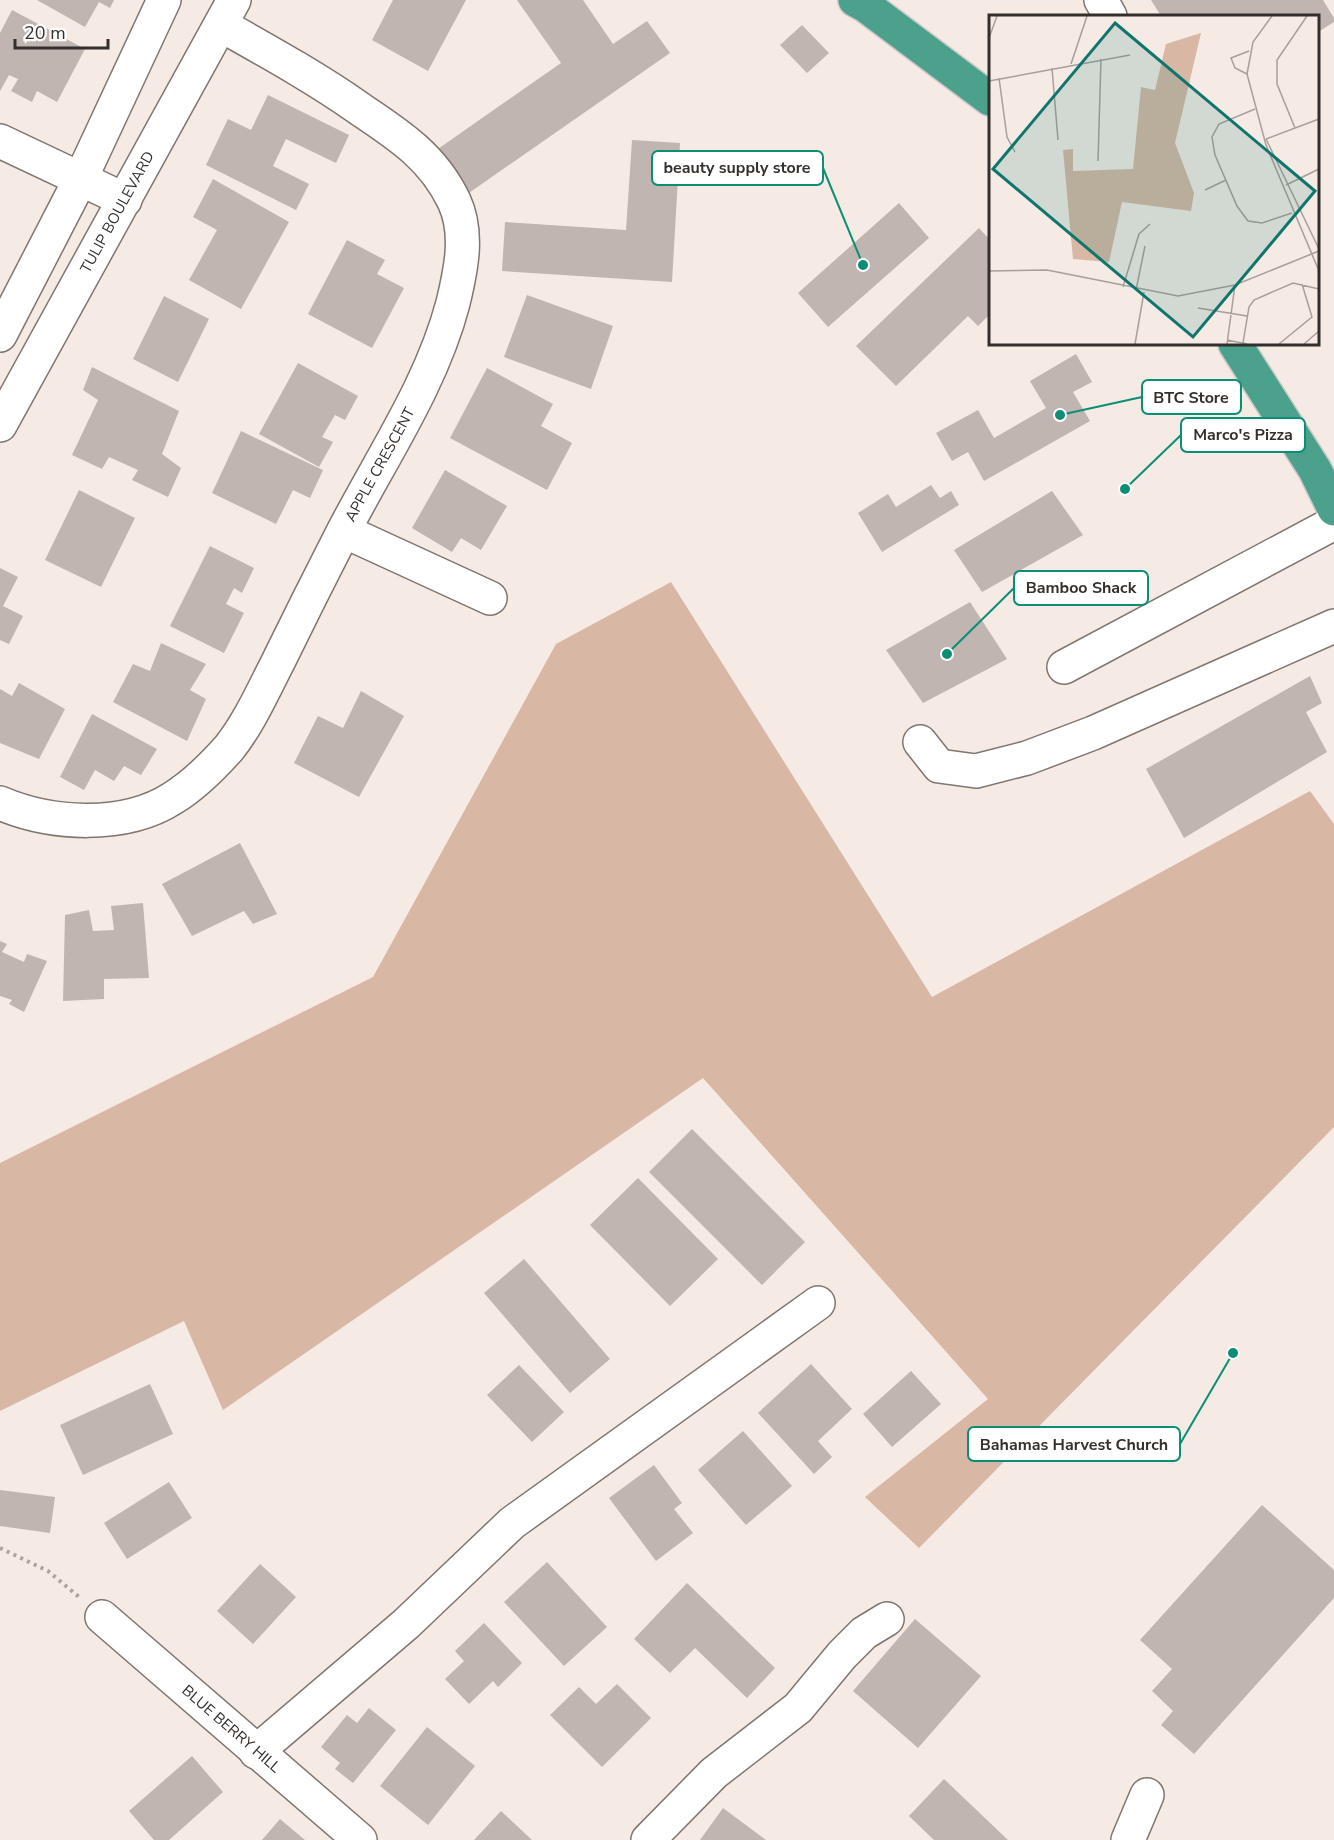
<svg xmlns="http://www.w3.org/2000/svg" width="1334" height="1840" font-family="'Nunito Sans',sans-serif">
  <rect width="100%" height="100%" fill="#f5eae4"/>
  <path fill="#d8b7a5" d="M 671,582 L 932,997 L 1310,791 L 1334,824 L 1334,1127 L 919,1548 L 865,1497 L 988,1399 L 703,1078 L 223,1410 L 184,1321 L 0,1411 L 0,1163 L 373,977 L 556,644 Z"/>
  <path fill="#c0b5b0" d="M 37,0 L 114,0 L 110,8 L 99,2 L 85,27 Z
    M 393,0 L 466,0 L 428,71 L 372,40 Z
    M 517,0 L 583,0 L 613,44 L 647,21 L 670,53 L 466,195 L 435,151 L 561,63 Z
    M 1151,0 L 1323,0 L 1334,18 L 1334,22 L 1318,32 L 1318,16 L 1161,16 Z
    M 12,10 L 85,49 L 57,102 L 37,91 L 32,102 L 11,91 L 18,79 L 9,75 L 0,91 L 0,33 Z
    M 802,25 L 829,53 L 807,73 L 780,45 Z
    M 268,95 L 349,135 L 336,163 L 286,139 L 273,166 L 309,184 L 296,210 L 206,165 L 228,119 L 251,130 Z
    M 632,140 L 680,143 L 672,282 L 502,271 L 505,222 L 626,230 Z
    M 213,179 L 289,222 L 241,309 L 189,280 L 217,230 L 193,217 Z
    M 899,203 L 929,238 L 828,327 L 798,293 Z
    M 979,228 L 990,240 L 990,314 L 978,326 L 968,316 L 896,386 L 856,346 Z
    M 347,240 L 385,260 L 377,274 L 404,288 L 372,348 L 308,314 Z
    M 527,295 L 613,326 L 591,389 L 504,357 Z
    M 164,296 L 209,319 L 178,382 L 133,359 Z
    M 1076,354 L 1092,382 L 1073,392 L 1090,421 L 984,481 L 968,452 L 952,461 L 936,433 L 978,410 L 994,438 L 1046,408 L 1030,381 Z
    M 298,363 L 358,396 L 345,420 L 335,415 L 322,437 L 333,442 L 319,467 L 259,434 Z
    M 92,367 L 179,411 L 162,454 L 181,468 L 168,497 L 132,480 L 138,470 L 109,457 L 102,469 L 72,455 L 98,400 L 83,390 Z
    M 487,368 L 553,404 L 541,426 L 572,443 L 547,490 L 450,438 Z
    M 241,431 L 323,470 L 310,498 L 293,490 L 276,524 L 212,493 Z
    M 445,470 L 507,506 L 481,550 L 461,538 L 452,552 L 412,528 Z
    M 931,485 L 940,498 L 951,491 L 959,505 L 882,552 L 858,513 L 888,494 L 896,507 Z
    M 79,490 L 135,518 L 101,587 L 45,560 Z
    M 1052,491 L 1083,535 L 982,592 L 954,550 Z
    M 210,546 L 254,568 L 242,593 L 234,588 L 226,604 L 244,613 L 224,653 L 170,626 Z
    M 0,568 L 18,577 L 3,606 L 23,616 L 9,644 L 0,640 Z
    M 970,602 L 1007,659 L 923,703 L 886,650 Z
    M 161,643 L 206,664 L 190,690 L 206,699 L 187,741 L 113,702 L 133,664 L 150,671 Z
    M 1310,676 L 1322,703 L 1306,712 L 1327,752 L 1184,838 L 1146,769 Z
    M 19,683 L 65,709 L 39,759 L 0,743 L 0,689 L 12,696 Z
    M 361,691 L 404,716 L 359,797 L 294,763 L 318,716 L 343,728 Z
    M 92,714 L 157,749 L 141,775 L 124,766 L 114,781 L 95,770 L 84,790 L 60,777 Z
    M 240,843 L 277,914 L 253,924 L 244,911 L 192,936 L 162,884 Z
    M 143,903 L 149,978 L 104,979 L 104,999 L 63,1001 L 65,915 L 89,910 L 93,931 L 114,930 L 111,906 Z
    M 0,941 L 7,944 L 2,952 L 24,962 L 27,954 L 47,961 L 24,1012 L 9,1004 L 12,1000 L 0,996 Z
    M 692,1129 L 805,1242 L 762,1285 L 649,1172 Z
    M 638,1178 L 718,1259 L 670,1306 L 590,1225 Z
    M 524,1259 L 610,1359 L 570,1393 L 484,1293 Z
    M 811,1364 L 852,1409 L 818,1441 L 832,1457 L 814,1474 L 758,1413 Z
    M 519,1365 L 564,1412 L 532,1442 L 487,1395 Z
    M 911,1371 L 941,1404 L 892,1447 L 863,1414 Z
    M 150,1384 L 173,1434 L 83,1475 L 60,1425 Z
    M 743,1431 L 792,1486 L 746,1525 L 698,1470 Z
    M 654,1465 L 682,1503 L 674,1509 L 693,1533 L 656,1561 L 609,1498 Z
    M 169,1482 L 192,1518 L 127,1559 L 104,1523 Z
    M 0,1490 L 55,1497 L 50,1533 L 0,1526 Z
    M 1262,1505 L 1334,1570 L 1334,1598 L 1194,1754 L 1161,1725 L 1173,1711 L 1152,1691 L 1172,1669 L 1140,1640 Z
    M 547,1562 L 607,1627 L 564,1666 L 504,1602 Z
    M 260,1564 L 296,1597 L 253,1644 L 217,1611 Z
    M 687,1583 L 775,1668 L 747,1698 L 695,1648 L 670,1673 L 634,1639 Z
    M 915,1619 L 981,1676 L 918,1748 L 853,1691 Z
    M 484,1623 L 522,1663 L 498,1687 L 493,1681 L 469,1704 L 445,1679 L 464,1661 L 455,1651 Z
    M 617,1684 L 651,1718 L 602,1767 L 550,1715 L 579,1687 L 596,1704 Z
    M 369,1708 L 396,1730 L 353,1783 L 335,1769 L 340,1763 L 321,1747 L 347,1715 L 357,1723 Z
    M 427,1727 L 475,1766 L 428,1825 L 380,1786 Z
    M 192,1756 L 223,1792 L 169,1840 L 154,1840 L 129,1811 Z
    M 944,1779 L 1008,1840 L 934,1840 L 909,1816 Z
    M 723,1808 L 766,1840 L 700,1840 Z
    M 501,1811 L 532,1840 L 474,1840 Z
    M 280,1819 L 305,1840 L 262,1840 Z"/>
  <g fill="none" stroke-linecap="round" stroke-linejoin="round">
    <g stroke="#7f7670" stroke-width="36">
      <g id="minor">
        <path d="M 1101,0 L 1110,16"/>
        <path d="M 0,141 L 125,200"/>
        <path d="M 0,335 L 81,178 L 164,0"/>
        <path id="s1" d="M 0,425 L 234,0"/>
        <path d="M 344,531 L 490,598"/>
        <path d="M 1064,667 L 1334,523"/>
        <path d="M 920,742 L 939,766 L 976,771 L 1027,758 L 1093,733 L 1334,626"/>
        <path id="s2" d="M 0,803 C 51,825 125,829 173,798 C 194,785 213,766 229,748 C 249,723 263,691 278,662 C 298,621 319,579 340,538 C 379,461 431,387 453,303 C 461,270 469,233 454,201 C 433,157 399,135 360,109 C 316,78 269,52 221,25"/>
        <path id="s3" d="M 102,1617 L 360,1840"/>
        <path d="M 256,1752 L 406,1624 L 512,1523 L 818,1303"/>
        <path d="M 648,1840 L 714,1773 L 798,1708 L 842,1655 L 864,1633 L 887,1619"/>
        <path d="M 1128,1840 L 1147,1795"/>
      </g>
    </g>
    <g stroke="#cac9c8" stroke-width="36">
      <path id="highway" d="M 855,0 L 866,6 L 990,99
        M 1235,344 L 1315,470 L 1334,509"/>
    </g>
    <path stroke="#aba39e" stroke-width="4" stroke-dasharray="3 4.5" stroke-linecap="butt" d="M 0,1548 L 48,1571 L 79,1597"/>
    <use href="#minor" stroke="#fff" stroke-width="33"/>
    <use href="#highway" stroke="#4ba18b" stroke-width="33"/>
  </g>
  <g text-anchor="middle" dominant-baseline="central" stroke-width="4.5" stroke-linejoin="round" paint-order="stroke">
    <g font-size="15" fill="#332f2c" stroke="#fff">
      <text stroke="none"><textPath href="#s1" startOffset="243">TULIP BOULEVARD</textPath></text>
      <text stroke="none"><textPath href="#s2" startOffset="576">APPLE CRESCENT</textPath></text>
      <text stroke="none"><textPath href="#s3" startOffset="171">BLUE BERRY HILL</textPath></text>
    </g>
  </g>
  <g transform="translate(989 15)">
    <rect width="330" height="330" fill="#f5eae4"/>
    <path d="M 212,18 L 186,128 L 205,178 L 202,196 L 133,187 L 120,247 L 84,244 L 74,135 L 84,134 L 84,156 L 144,154 L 152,72 L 166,75 L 177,29 Z" fill="#d8b7a5"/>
    <path fill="none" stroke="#a79f9a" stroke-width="1.5" d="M 283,1 L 264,27 L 258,59 L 277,130 L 330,256M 0,23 L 8,1M 82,49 L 98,1M 63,53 L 69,125M 258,59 L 246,53 L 242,43 L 260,36M 10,63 L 18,122 L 26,137M 0,66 L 141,40M 266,94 L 230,109 L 223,122 L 226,140 L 248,191 L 259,206 L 273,208 L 303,198M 306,113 L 288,69 L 288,45 L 318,1M 277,124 L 330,234M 277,124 L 330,104M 109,146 L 112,44M 297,170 L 330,154M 216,175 L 237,165M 0,256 L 58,255 L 189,281 L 246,270 L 330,236M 134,272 L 150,219 L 161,209M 147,275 L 156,231M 209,293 L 258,301M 238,325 L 258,329M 254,328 L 260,292 L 265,285 L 304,268 L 330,274M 146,329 L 155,277M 238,329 L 246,270M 290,329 L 323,302 L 313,269M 315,329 L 330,316"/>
    <path fill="#0f766e" fill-opacity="0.15" stroke="#0f766e" stroke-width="3" d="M 126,8 L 326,176 L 204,322 L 4,154 Z"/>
    <rect width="330" height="330" fill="none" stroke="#332f2c" stroke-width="3"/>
  </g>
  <path fill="none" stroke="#0a8e75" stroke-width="2" d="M863 265L823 168M1060 415L1142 397M1125 489L1181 435M947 654L1014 588M1233 1353L1180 1444"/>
  <g fill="#0a8e75" stroke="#fff" stroke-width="2">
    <circle cx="863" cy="265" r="6"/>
    <circle cx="1060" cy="415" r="6"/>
    <circle cx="1125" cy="489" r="6"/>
    <circle cx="947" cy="654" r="6"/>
    <circle cx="1233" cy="1353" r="6"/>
  </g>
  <g fill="#fff" stroke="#0a8e75" stroke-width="2">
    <rect x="652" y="151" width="171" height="34" rx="6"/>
    <rect x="1142" y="380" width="99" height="34" rx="6"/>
    <rect x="1181" y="418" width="124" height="34" rx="6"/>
    <rect x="1014" y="571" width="134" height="34" rx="6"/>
    <rect x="968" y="1427" width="212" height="34" rx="6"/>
  </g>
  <g font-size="16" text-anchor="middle" font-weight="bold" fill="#332f2c">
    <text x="737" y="173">beauty supply store</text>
    <text x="1191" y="403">BTC Store</text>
    <text x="1243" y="440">Marco's Pizza</text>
    <text x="1081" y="593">Bamboo Shack</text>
    <text x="1074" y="1450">Bahamas Harvest Church</text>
  </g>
  <path d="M15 39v9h93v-9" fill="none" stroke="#332f2c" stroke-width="3"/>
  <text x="24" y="39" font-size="18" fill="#332f2c" stroke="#ffffff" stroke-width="4.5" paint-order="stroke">20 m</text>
</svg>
